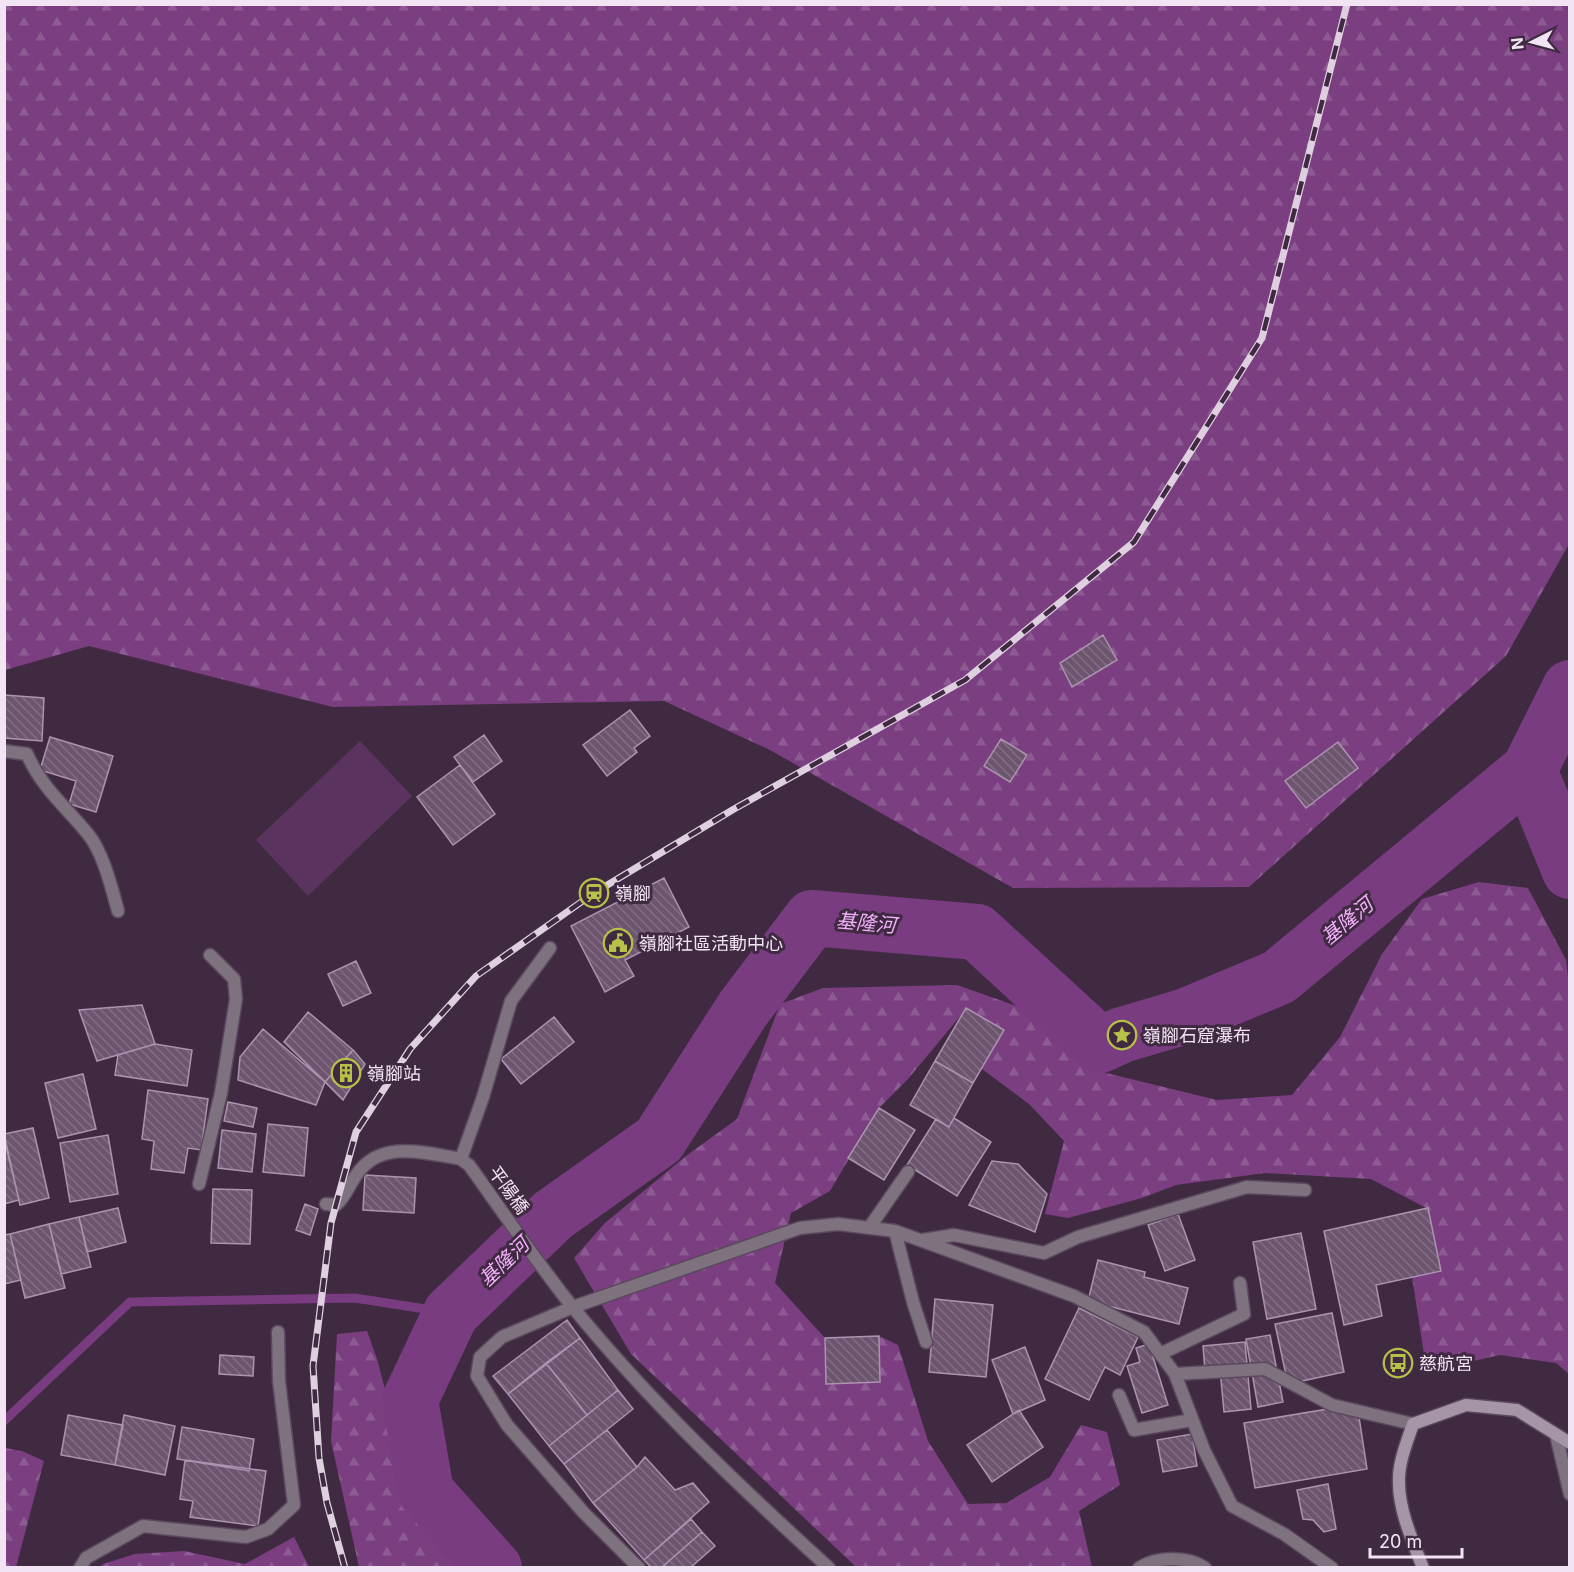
<svg xmlns="http://www.w3.org/2000/svg" width="1574" height="1572" font-family="Inter,'Noto Sans TC',sans-serif">
  <defs>
    <pattern id="forest-firs" width="22" height="20" patternUnits="userSpaceOnUse" patternTransform="scale(1.5)"><rect width="22" height="20" fill="#7a3e81"/><path d="M5 1l3.5 6h-7zM16 11l3.5 6h-7z" fill="#8d5a93"/></pattern>
    <pattern id="building-back-hatch" width="6" height="6" patternUnits="userSpaceOnUse" patternTransform="scale(1.5)"><rect width="6" height="6" fill="#6d556f"/><path d="M-1 5l2 2M0 0l6 6M5-1l2 2" fill="none" stroke="#826d84"/></pattern>
  </defs>
  <rect width="100%" height="100%" fill="#402a42"/>
  <path fill="url(#forest-firs)" d="M 5,5 L 1569,5 L 1569,544 L 1506,656 L 1249,887 L 1013,888 L 770,750 L 664,701 L 333,707 L 89,646 L 5,670 Z
    M 1479,882 L 1528,888 L 1566,960 L 1570,992 L 1569,1374 L 1556,1363 L 1500,1355 L 1443,1368 L 1424,1354 L 1412,1277 L 1441,1271 L 1428,1209 L 1371,1179 L 1265,1173 L 1176,1185 L 1142,1198 L 1068,1218 L 1045,1214 L 1064,1141 L 1029,1104 L 982,1069 L 1003,1030 L 967,1008 L 908,1079 L 879,1108 L 830,1191 L 791,1213 L 775,1283 L 825,1338 L 826,1383 L 880,1382 L 879,1336 L 898,1345 L 928,1441 L 968,1504 L 1006,1503 L 1050,1477 L 1081,1425 L 1107,1432 L 1120,1485 L 1079,1511 L 1092,1567 L 856,1567 L 631,1354 L 574,1258 L 605,1223 L 686,1156 L 737,1119 L 780,1004 L 823,988 L 957,985 L 1031,1011 L 1094,1070 L 1217,1100 L 1292,1095 L 1340,1037 L 1382,954 L 1422,899 Z
    M 367,1331 L 377,1359 L 417,1509 L 465,1567 L 359,1567 L 331,1441 L 337,1334 Z
    M 5,1448 L 22,1451 L 44,1461 L 16,1567 L 5,1567 Z
    M 294,1537 L 309,1567 L 100,1567 L 103,1564 L 135,1554 L 184,1551 L 245,1564 Z"/>
  <path fill="#5a345e" d="M 360,741 L 412,796 L 308,896 L 256,840 Z"/>
  <g fill="none" stroke-linecap="round" stroke-linejoin="round">
    <path stroke="#793c80" stroke-width="9" d="M 4,1421 L 130,1302 L 355,1298 L 451,1313"/>
    <path stroke="#793c80" stroke-width="56" d="M 1529,770 L 1570,871
      M 494,1568 L 426,1492 L 410,1400 L 451,1313 L 553,1215 L 659,1140 L 743,1009 L 812,918 L 977,932 L 1100,1045 L 1122,1035 L 1186,1016 L 1279,977 L 1529,770 L 1570,688"/>
  </g>
  <path fill="url(#building-back-hatch)" stroke="#ac93af" stroke-width="1.5" d="M 1103,635 L 1117,660 L 1072,687 L 1060,663 Z
    M 4,695 L 44,698 L 42,741 L 4,738 Z
    M 630,710 L 650,736 L 634,748 L 637,752 L 607,776 L 583,745 Z
    M 484,735 L 502,761 L 473,782 L 454,757 Z
    M 50,737 L 113,756 L 96,812 L 69,804 L 76,781 L 40,770 Z
    M 1001,739 L 1027,755 L 1010,782 L 984,766 Z
    M 1338,742 L 1358,768 L 1306,808 L 1285,781 Z
    M 460,765 L 495,814 L 453,845 L 417,797 Z
    M 664,878 L 689,927 L 625,960 L 634,976 L 605,992 L 571,926 Z
    M 356,961 L 371,993 L 343,1006 L 328,974 Z
    M 142,1005 L 155,1044 L 97,1061 L 79,1010 Z
    M 966,1008 L 1004,1030 L 973,1083 L 935,1061 Z
    M 308,1012 L 353,1050 L 325,1082 L 284,1042 Z
    M 554,1017 L 574,1042 L 521,1084 L 501,1059 Z
    M 263,1029 L 325,1082 L 316,1105 L 238,1080 L 240,1057 Z
    M 155,1044 L 192,1050 L 187,1086 L 115,1075 L 118,1055 Z
    M 353,1050 L 365,1064 L 343,1100 L 325,1082 Z
    M 935,1061 L 973,1083 L 949,1127 L 910,1105 Z
    M 83,1074 L 96,1129 L 58,1138 L 45,1083 Z
    M 148,1090 L 208,1099 L 201,1150 L 188,1148 L 184,1173 L 151,1169 L 154,1141 L 142,1139 Z
    M 228,1102 L 257,1108 L 253,1127 L 224,1121 Z
    M 879,1108 L 915,1130 L 884,1180 L 848,1158 Z
    M 954,1118 L 991,1142 L 957,1196 L 907,1165 L 936,1119 L 949,1127 Z
    M 268,1124 L 308,1128 L 304,1176 L 263,1172 Z
    M 33,1128 L 49,1198 L 20,1205 L 4,1134 Z
    M 222,1130 L 256,1134 L 252,1172 L 218,1168 Z
    M 108,1135 L 118,1194 L 70,1202 L 60,1143 Z
    M 4,1138 L 19,1200 L 4,1204 Z
    M 992,1161 L 1018,1164 L 1047,1194 L 1035,1232 L 969,1205 Z
    M 365,1175 L 416,1178 L 414,1213 L 363,1210 Z
    M 213,1189 L 252,1190 L 250,1244 L 211,1243 Z
    M 305,1204 L 318,1209 L 310,1235 L 296,1230 Z
    M 118,1208 L 126,1242 L 87,1252 L 79,1217 Z
    M 1428,1208 L 1441,1271 L 1376,1285 L 1382,1316 L 1344,1325 L 1324,1231 Z
    M 1178,1214 L 1195,1260 L 1165,1271 L 1148,1225 Z
    M 79,1217 L 91,1267 L 61,1274 L 49,1224 Z
    M 49,1224 L 65,1288 L 25,1298 L 10,1234 Z
    M 1301,1233 L 1316,1309 L 1267,1319 L 1253,1242 Z
    M 10,1234 L 21,1280 L 4,1284 L 4,1235 Z
    M 1098,1260 L 1145,1272 L 1144,1277 L 1188,1288 L 1179,1324 L 1088,1301 Z
    M 935,1299 L 993,1305 L 986,1377 L 929,1372 Z
    M 1079,1308 L 1138,1337 L 1120,1375 L 1105,1367 L 1089,1400 L 1045,1379 Z
    M 1332,1313 L 1344,1372 L 1288,1384 L 1275,1324 Z
    M 567,1320 L 580,1338 L 508,1394 L 493,1376 Z
    M 1270,1335 L 1283,1402 L 1258,1407 L 1246,1339 Z
    M 879,1336 L 880,1382 L 826,1384 L 825,1338 Z
    M 580,1338 L 618,1390 L 587,1415 L 546,1363 Z
    M 1245,1342 L 1251,1409 L 1224,1412 L 1220,1369 L 1205,1371 L 1203,1346 Z
    M 1149,1344 L 1168,1405 L 1142,1413 L 1127,1366 L 1140,1362 L 1136,1348 Z
    M 1025,1347 L 1045,1400 L 1013,1414 L 992,1360 Z
    M 220,1355 L 254,1357 L 253,1376 L 219,1374 Z
    M 546,1363 L 587,1415 L 549,1446 L 508,1394 Z
    M 618,1390 L 633,1409 L 564,1464 L 549,1446 Z
    M 1357,1404 L 1367,1469 L 1255,1488 L 1244,1423 Z
    M 1019,1410 L 1043,1447 L 992,1482 L 967,1445 Z
    M 68,1415 L 123,1425 L 115,1465 L 61,1455 Z
    M 124,1415 L 175,1426 L 165,1475 L 115,1465 Z
    M 182,1427 L 254,1439 L 249,1471 L 177,1459 Z
    M 607,1430 L 637,1467 L 593,1503 L 564,1464 Z
    M 1192,1434 L 1197,1466 L 1163,1472 L 1157,1440 Z
    M 645,1457 L 675,1490 L 693,1483 L 709,1502 L 644,1560 L 593,1503 L 637,1467 Z
    M 185,1460 L 266,1471 L 258,1526 L 190,1517 L 193,1501 L 180,1499 Z
    M 1328,1484 L 1336,1529 L 1324,1532 L 1313,1520 L 1303,1519 L 1297,1490 Z
    M 691,1519 L 702,1532 L 661,1568 L 652,1568 L 644,1560 Z
    M 702,1532 L 715,1546 L 690,1568 L 661,1568 Z"/>
  <g fill="none" stroke-linecap="round" stroke-linejoin="round">
    <g stroke="#5c485e" stroke-width="15">
      <path id="service" d="M 4,751 L 27,754 C 41,787 66,807 88,834 C 103,852 112,889 118,911
        M 461,1159 L 483,1097 L 511,1001 L 550,948
        M 199,1184 L 221,1093 L 236,999 L 234,979 L 210,955
        M 326,1204 L 336,1205 C 346,1196 349,1185 357,1174 C 381,1139 425,1153 461,1159 L 466,1163
        M 869,1228 L 908,1172
        M 895,1231 L 913,1302 L 926,1342
        M 923,1240 L 954,1235 L 1044,1253 L 1078,1237 L 1247,1187 L 1305,1190
        M 1160,1354 L 1244,1314 L 1240,1283
        M 1175,1374 L 1265,1369 L 1332,1405 L 1413,1424
        M 1119,1395 L 1134,1430 L 1192,1420
        M 80,1568 L 86,1558 L 143,1526 L 246,1537 L 268,1529 L 294,1505 L 279,1381 L 278,1332
        M 639,1568 L 584,1513 L 507,1425 L 477,1376 L 480,1357 L 502,1337 L 573,1307 L 800,1228 L 838,1224 L 895,1231 L 1074,1296 L 1144,1332 L 1175,1374 L 1204,1450 L 1232,1506 L 1284,1534 L 1332,1568
        M 1139,1568 C 1157,1556 1188,1556 1205,1568"/>
    </g>
    <g stroke="#5c485e" stroke-width="15">
      <path id="minor" d="M 469,1165 C 503,1212 535,1260 571,1305 C 648,1400 738,1485 829,1568
        M 1556,1435 L 1570,1494"/>
    </g>
    <g stroke="#5c485e" stroke-width="15">
      <path id="secondary" d="M 1423,1568 C 1413,1542 1399,1511 1399,1483 C 1398,1463 1407,1442 1413,1424 L 1466,1405 L 1517,1410 L 1570,1443"/>
    </g>
    <use href="#service" stroke="#7d727e" stroke-width="12"/>
    <use href="#minor" stroke="#7d727e" stroke-width="12"/>
    <use href="#secondary" stroke="#a694a7" stroke-width="12"/>
    <g stroke="#dfd0e0" stroke-width="7">
      <path id="rail" d="M 345,1568 L 327,1503 L 319,1458 L 313,1366 L 331,1223 L 356,1132 L 410,1049 L 476,976 L 594,893 L 734,809 L 965,680 L 1134,542 L 1262,338 L 1347,4"/>
    </g>
    <use href="#rail" stroke="#402a42" stroke-width="4.5" stroke-dasharray="14" stroke-linecap="butt"/>
  </g>
  <defs>
    <g id="station-ring" transform="scale(1.5)"><circle r="9.5" fill="#402a42" stroke="#b8c147" stroke-width="1.5"/><path d="M-3-6H3Q5-6 5-4V2Q5 4 3 4L4.5 6H3L1.5 4h-3L-3 6H-4.5L-3 4Q-5 4-5 2V-4Q-5-6-3-6ZM-3.5-4v3h7v-3ZM-3.5 1v1.5H-2V1ZM2 1v1.5H3.5V1Z" fill="#b8c147"/></g>
    <g id="civic-ring" transform="scale(1.5)"><circle r="9.5" fill="#402a42" stroke="#b8c147" stroke-width="1.5"/><path d="M-.6-6.5H3V-4.5H.6V-3L4-1V1h2V6H-6V1h2V-1L-.6-3ZM-1.2 2.5V6h2.4V2.5Z" fill="#b8c147"/></g>
    <g id="sight-ring" transform="scale(1.5)"><circle r="9.5" fill="#402a42" stroke="#b8c147" stroke-width="1.5"/><path d="M0-6L1.8-2.2L6-1.7L2.9 1.2L3.7 5.4L0 3.3L-3.7 5.4L-2.9 1.2L-6-1.7L-1.8-2.2Z" fill="#b8c147"/></g>
    <g id="building-ring" transform="scale(1.5)"><circle r="9.5" fill="#402a42" stroke="#b8c147" stroke-width="1.5"/><path d="M-4-6H4V6H1V3H-1V6H-4ZM-2.5-4.3h1.7v1.8h-1.7ZM.8-4.3h1.7v1.8H.8ZM-2.5-1h1.7V.8h-1.7ZM.8-1h1.7V.8H.8Z" fill="#b8c147"/></g>
    <g id="bus-ring" transform="scale(1.5)"><circle r="9.5" fill="#402a42" stroke="#b8c147" stroke-width="1.5"/><path d="M-5-6H5V4H4V6H2V4H-2V6H-4V4H-5ZM-3.5-4V0h7V-4ZM-3.5 1.2v1.5H-2V1.2ZM2 1.2v1.5H3.5V1.2Z" fill="#b8c147"/></g>
  </defs>
  <g fill-rule="evenodd">
    <use href="#station-ring" x="594" y="893"/>
    <use href="#civic-ring" x="618" y="943"/>
    <use href="#sight-ring" x="1122" y="1035"/>
    <use href="#building-ring" x="346" y="1073"/>
    <use href="#bus-ring" x="1398" y="1363"/>
  </g>
  <g text-anchor="middle" dominant-baseline="central" stroke-width="6" stroke-linejoin="round" paint-order="stroke">
    <g font-size="18" fill="#f2e4f3" stroke="#402a42" text-anchor="start">
      <text x="615" y="893">嶺腳</text>
      <text x="639" y="943">嶺腳社區活動中心</text>
      <text x="1143" y="1035">嶺腳石窟瀑布</text>
      <text x="367" y="1073">嶺腳站</text>
      <text x="1419" y="1363">慈航宮</text>
    </g>
    <g font-size="18" fill="#f2e4f3" stroke="#402a42">
      <text transform="translate(509 1190) rotate(54)">平陽橋</text>
    </g>
    <g font-size="20" font-style="italic" fill="#f3b0fb" stroke="#402a42">
      <text transform="translate(1347 921) rotate(-40)">基隆河</text>
      <text transform="translate(866 923) rotate(5)">基隆河</text>
      <text transform="translate(504 1262) rotate(-44)">基隆河</text>
    </g>
  </g>
  <rect width="1574" height="1572" fill="none" stroke="#f2e4f3" stroke-width="12"/>
  <g transform="translate(1532 42) rotate(264)" stroke="#402a42" stroke-width="4.5" paint-order="stroke">
  <path d="M0-4.5L10 22L0 15L-10 22Z" fill="#f2e4f3"/>
  <text y="-9" font-size="16" font-weight="bold" text-anchor="middle" fill="#f2e4f3">N</text>
  </g>
  <path d="M1370 1548v9h92v-9" fill="none" stroke="#f2e4f3" stroke-width="3"/>
  <text x="1379" y="1548" font-size="18" fill="#f2e4f3" stroke="#402a42" stroke-width="4.5" paint-order="stroke">20 m</text>
</svg>
